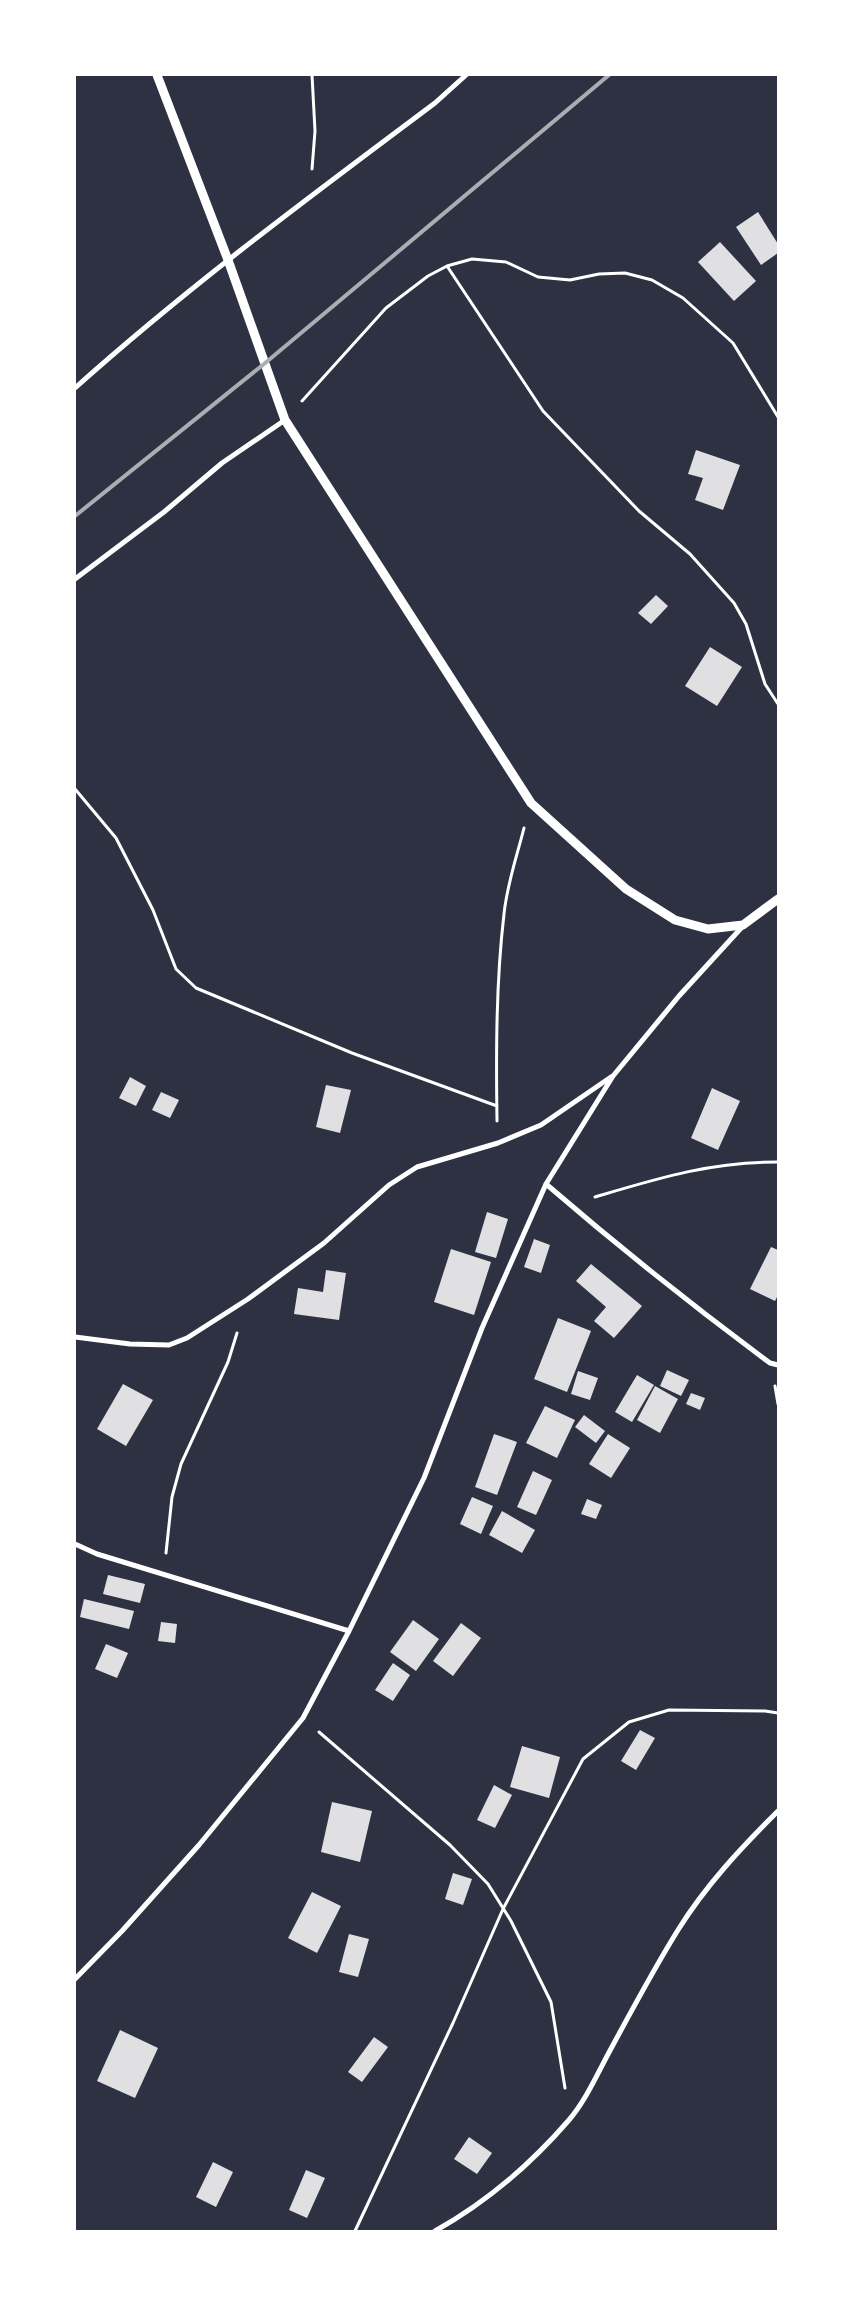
<svg xmlns="http://www.w3.org/2000/svg" width="853" height="2306" font-family="'PT Sans Narrow',sans-serif">
  <rect width="100%" height="100%" fill="#2d3142"/>
  <path fill="#e0e0e3" d="M 758,212 L 778,244 L 778,253 L 761,265 L 736,227 Z
    M 720,242 L 756,281 L 734,301 L 698,262 Z
    M 696,450 L 740,465 L 723,510 L 695,500 L 703,478 L 688,474 Z
    M 656,595 L 668,606 L 651,624 L 638,613 Z
    M 710,647 L 742,667 L 717,706 L 685,686 Z
    M 130,1077 L 146,1086 L 136,1106 L 119,1098 Z
    M 326,1085 L 351,1090 L 340,1133 L 316,1127 Z
    M 712,1088 L 740,1101 L 718,1150 L 691,1138 Z
    M 161,1092 L 179,1100 L 170,1118 L 152,1110 Z
    M 487,1212 L 508,1219 L 496,1258 L 475,1252 Z
    M 534,1239 L 550,1245 L 541,1273 L 524,1267 Z
    M 771,1247 L 778,1250 L 778,1295 L 775,1301 L 750,1289 Z
    M 451,1249 L 491,1262 L 474,1315 L 434,1302 Z
    M 591,1264 L 642,1306 L 614,1338 L 594,1321 L 606,1307 L 576,1281 Z
    M 326,1270 L 346,1273 L 339,1320 L 294,1314 L 298,1288 L 323,1292 Z
    M 558,1318 L 591,1331 L 567,1392 L 534,1379 Z
    M 667,1370 L 689,1380 L 681,1396 L 660,1386 Z
    M 578,1371 L 598,1378 L 590,1400 L 571,1394 Z
    M 637,1375 L 654,1385 L 632,1422 L 615,1412 Z
    M 123,1384 L 153,1400 L 126,1446 L 97,1429 Z
    M 655,1386 L 678,1399 L 660,1433 L 637,1420 Z
    M 691,1393 L 705,1398 L 700,1410 L 686,1404 Z
    M 545,1406 L 575,1420 L 557,1458 L 526,1443 Z
    M 584,1415 L 605,1431 L 596,1443 L 575,1427 Z
    M 494,1434 L 517,1442 L 497,1495 L 475,1487 Z
    M 608,1434 L 630,1448 L 611,1478 L 589,1464 Z
    M 533,1471 L 552,1480 L 536,1515 L 517,1507 Z
    M 472,1497 L 493,1506 L 481,1534 L 460,1524 Z
    M 587,1499 L 602,1505 L 596,1519 L 581,1514 Z
    M 502,1511 L 535,1530 L 522,1553 L 489,1535 Z
    M 108,1575 L 145,1584 L 140,1603 L 103,1594 Z
    M 84,1599 L 134,1611 L 129,1629 L 80,1617 Z
    M 413,1620 L 439,1639 L 416,1671 L 390,1652 Z
    M 161,1622 L 177,1624 L 175,1643 L 158,1641 Z
    M 461,1623 L 481,1638 L 453,1676 L 433,1661 Z
    M 106,1644 L 128,1653 L 117,1678 L 95,1669 Z
    M 393,1663 L 410,1675 L 393,1701 L 375,1690 Z
    M 640,1730 L 655,1738 L 636,1770 L 621,1761 Z
    M 522,1746 L 560,1757 L 549,1798 L 510,1787 Z
    M 494,1785 L 512,1795 L 495,1828 L 477,1820 Z
    M 332,1802 L 372,1811 L 360,1862 L 321,1852 Z
    M 453,1873 L 472,1879 L 463,1905 L 445,1899 Z
    M 312,1892 L 341,1906 L 317,1953 L 288,1938 Z
    M 349,1934 L 369,1939 L 358,1977 L 339,1972 Z
    M 120,2030 L 158,2048 L 135,2098 L 97,2081 Z
    M 374,2037 L 388,2047 L 362,2082 L 348,2072 Z
    M 469,2137 L 492,2153 L 477,2174 L 454,2159 Z
    M 213,2162 L 233,2172 L 216,2207 L 196,2197 Z
    M 306,2170 L 325,2178 L 307,2218 L 289,2210 Z"/>
  <g fill="none" stroke-linecap="round" stroke-linejoin="round">
    <path stroke="#fff" stroke-width="3" d="M 312,169 L 315,131 L 312,75
      M 447,266 L 543,411 L 639,511 L 690,554 L 734,603 L 746,624 L 765,684 L 778,704
      M 302,401 L 386,308 L 428,276 L 447,266 L 472,259 L 506,262 L 538,277 L 570,280 L 599,274 L 625,273 L 652,280 L 683,298 L 733,343 L 778,417
      M 75,789 L 116,838 L 153,910 L 176,969 L 196,988 L 352,1053 L 497,1106
      M 497,1121 C 496,1052 496,982 504,914 C 507,884 517,856 524,828
      M 595,1197 C 659,1178 710,1162 778,1162
      M 775,1386 L 778,1404
      M 166,1553 L 172,1497 L 181,1464 L 228,1362 L 237,1333
      M 319,1732 L 450,1845 L 488,1884 L 511,1921 L 551,2002 L 565,2088
      M 355,2231 L 453,2023 L 503,1909 L 583,1759 L 629,1722 L 669,1710 L 765,1711 L 778,1713"/>
    <path stroke="#fff" stroke-width="5" d="M 75,388 C 189,286 312,195 435,103 L 466,75
      M 75,579 L 164,512 L 222,463 L 285,420
      M 546,1184 C 619,1247 693,1306 770,1363 L 778,1365
      M 75,1337 L 130,1344 L 169,1345 L 187,1338 L 248,1299 L 324,1243 L 389,1185 L 417,1167 L 498,1143 L 541,1125 L 611,1077
      M 75,1544 L 97,1554 L 349,1631
      M 75,1979 L 122,1931 L 199,1845 L 303,1718 L 349,1631 L 424,1478 L 482,1328 L 546,1184 L 613,1076 L 679,996 L 743,926
      M 435,2231 C 485,2203 531,2164 569,2120 C 587,2099 599,2070 613,2045 C 634,2006 655,1967 678,1930 C 706,1885 741,1848 778,1811"/>
    <path stroke="#fff" stroke-width="9" d="M 157,75 L 228,260 L 285,420 L 531,803 L 626,889 L 675,920 L 708,929 L 743,925 L 778,899"/>
    <path stroke="#abadb3" stroke-width="4" d="M 75,516 L 264,364 L 609,75"/>
  </g>
  <rect width="853" height="2306" fill="none" stroke="#ffffff" stroke-width="152"/>
</svg>
